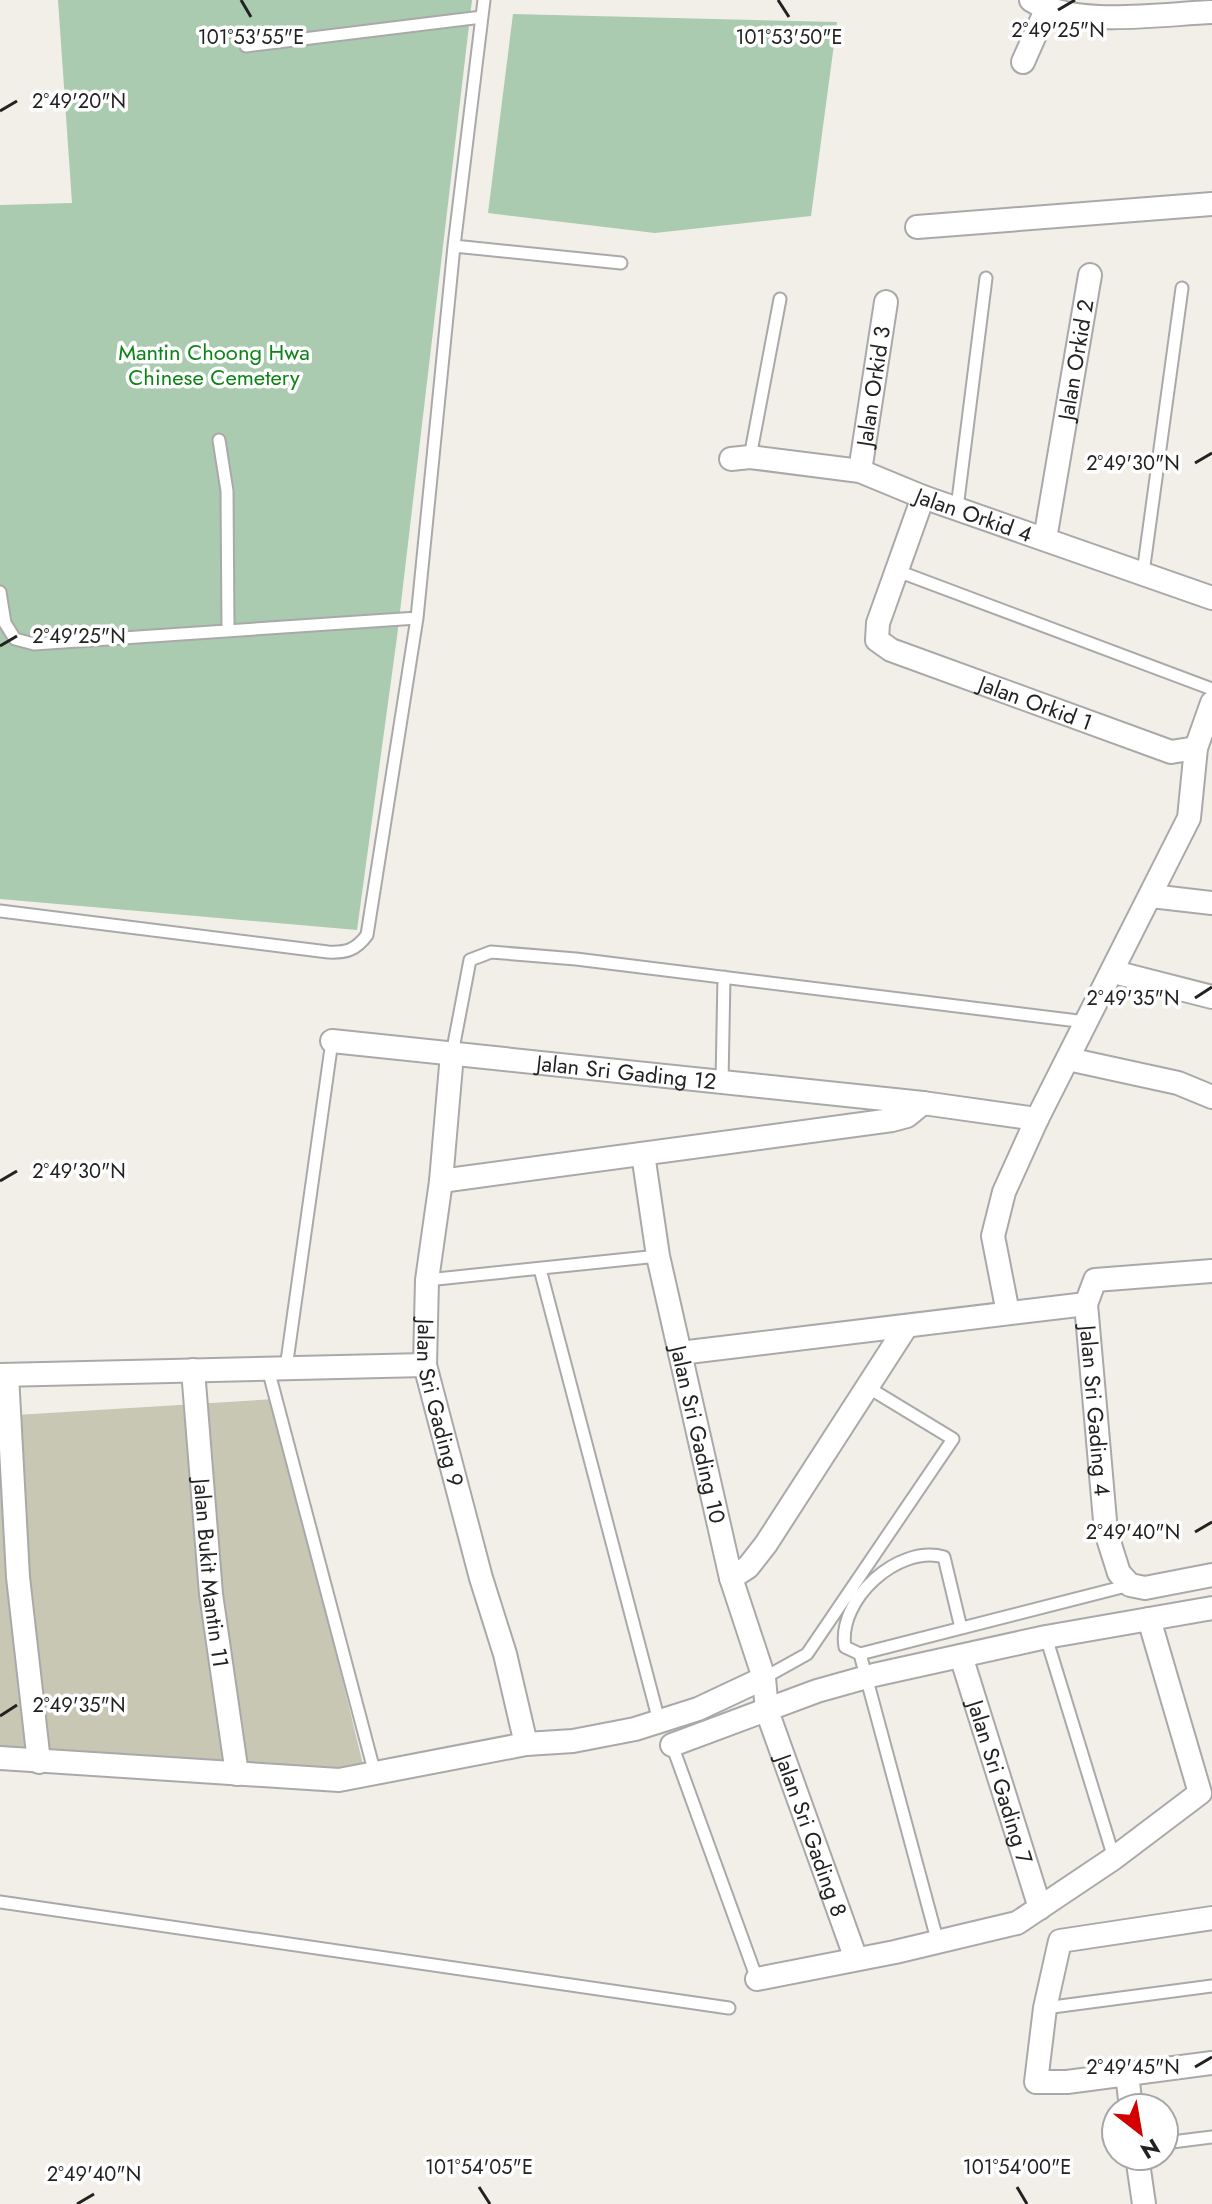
<svg xmlns="http://www.w3.org/2000/svg" width="1212" height="2204" font-family="Jost,sans-serif">
  <rect width="100%" height="100%" fill="#f2efe9"/>
  <path fill="#c7c7b4" d="M 275,1399 L 365,1773 L 0,1752 L 0,1416 Z"/>
  <path fill="#aacbaf" d="M 58,0 L 472,0 L 397,637 L 357,930 L 0,899 L 0,205 L 72,203 Z
    M 513,14 L 837,22 L 811,216 L 655,233 L 488,213 Z"/>
  <g fill="none" stroke-linecap="round" stroke-linejoin="round">
    <g stroke="#a9a9a9" stroke-width="15">
      <path id="service" d="M 246,46 L 482,17
        M 454,246 L 621,263
        M 219,440 L 227,491 L 228,629
        M 750,457 L 780,299
        M 957,508 L 986,278
        M 895,570 L 1212,689
        M 1143,573 L 1182,288
        M 0,592 L 5,623 L 15,639 L 34,644 L 417,618
        M 0,911 L 328,952 C 346,953 356,950 367,935 L 417,618 L 454,246 L 484,0
        M 452,1054 L 470,960 L 491,952 L 576,959 L 1086,1022
        M 722,1082 L 724,977
        M 540,1269 L 659,1721
        M 427,1280 L 658,1256
        M 286,1368 L 332,1041
        M 268,1369 L 375,1774
        M 1046,1637 L 1114,1858
        M 860,1654 L 845,1647 C 837,1600 898,1544 944,1557 L 961,1628
        M 764,1678 L 807,1654 L 953,1439 L 869,1388
        M 672,1745 L 757,1979
        M 0,1902 L 729,2008
        M 938,1943 L 860,1654 L 1130,1585
        M 1045,2008 L 1212,1986
        M 1164,2143 L 1212,2137"/>
    </g>
    <g stroke="#a9a9a9" stroke-width="26">
      <g id="minor">
        <path d="M 1031,0 C 1074,28 1160,14 1212,12"/>
        <path d="M 1023,62 L 1046,10"/>
        <path d="M 917,227 L 1212,204"/>
        <path id="s1" d="M 731,459 L 750,457 L 860,471 L 923,497 L 1212,598"/>
        <path id="s2" d="M 860,471 L 886,302"/>
        <path id="s3" d="M 923,497 L 878,623 L 877,640 L 891,650 L 1171,752 L 1196,748"/>
        <path id="s4" d="M 1045,539 L 1090,275"/>
        <path d="M 1151,896 L 1212,903"/>
        <path d="M 1114,972 L 1212,997"/>
        <path id="s5" d="M 332,1041 L 923,1103 L 1037,1119"/>
        <path id="s6" d="M 452,1054 L 441,1181 L 427,1280 L 425,1365 L 481,1578 L 505,1654 L 526,1744"/>
        <path d="M 1068,1059 L 1178,1083 L 1212,1097"/>
        <path id="s7" d="M 643,1154 L 658,1256 L 731,1578 L 764,1678 L 767,1711 L 856,1959"/>
        <path d="M 441,1181 L 892,1120 L 907,1116 L 923,1103"/>
        <path id="s8" d="M 1212,1271 L 1095,1280 L 1086,1304 L 1106,1532 L 1119,1573 L 1130,1585 L 1145,1588 L 1212,1575"/>
        <path d="M 1008,1313 L 993,1236 L 1004,1192 L 1037,1119 L 1189,818 L 1196,748 L 1212,703"/>
        <path d="M 680,1353 L 1086,1304"/>
        <path id="s9" d="M 193,1370 L 211,1594 L 237,1774"/>
        <path d="M 0,1375 L 425,1365"/>
        <path d="M 7,1375 L 18,1577 L 39,1762"/>
        <path d="M 731,1578 L 748,1567 L 766,1544 L 906,1327"/>
        <path id="s10" d="M 961,1656 L 1040,1908"/>
        <path d="M 672,1745 L 817,1691 L 874,1675 L 1046,1637 L 1212,1608"/>
        <path d="M 0,1758 L 339,1780 L 526,1744 L 573,1741 L 635,1729 L 698,1709 L 764,1678"/>
        <path d="M 1212,1918 L 1060,1941 L 1045,2008 L 1036,2082 L 1067,2082 L 1212,2063"/>
        <path d="M 757,1979 L 895,1952 L 1017,1923 L 1114,1858 L 1200,1793 L 1149,1619"/>
        <path d="M 1127,2074 L 1131,2108"/>
        <path d="M 1137,2156 L 1144,2204"/>
      </g>
    </g>
    <use href="#service" stroke="#fff" stroke-width="11"/>
    <use href="#minor" stroke="#fff" stroke-width="22"/>
  </g>
  <path fill="none" stroke="#222" stroke-width="3" d="M 241,0 L 251,17M 778,0 L 789,17M 1058,10 L 1075,0M 0,111 L 17,101M 1195,463 L 1212,453M 0,646 L 17,636M 1195,998 L 1212,987M 0,1181 L 17,1171M 1195,1532 L 1212,1522M 0,1716 L 17,1705M 1195,2067 L 1212,2057M 479,2187 L 490,2204M 1017,2187 L 1027,2204M 77,2204 L 94,2194"/>
  <g text-anchor="middle" dominant-baseline="central" stroke-width="7" stroke-linejoin="round" paint-order="stroke">
    <g font-size="22" fill="#0c8416" stroke="#fff">
      <text x="214" y="352">Mantin Choong Hwa<tspan x="214" dy="25">Chinese Cemetery</tspan></text>
    </g>
    <g font-size="22" fill="#222" stroke="#fff">
      <text stroke="none"><textPath href="#s4" startOffset="182">Jalan Orkid 2</textPath></text>
      <text stroke="none"><textPath href="#s2" startOffset="86">Jalan Orkid 3</textPath></text>
      <text stroke="none"><textPath href="#s1" startOffset="252">Jalan Orkid 4</textPath></text>
      <text stroke="none"><textPath href="#s3" startOffset="322">Jalan Orkid 1</textPath></text>
      <text stroke="none"><textPath href="#s5" startOffset="296">Jalan Sri Gading 12</textPath></text>
      <text stroke="none"><textPath href="#s6" startOffset="352">Jalan Sri Gading 9</textPath></text>
      <text stroke="none"><textPath href="#s8" startOffset="250">Jalan Sri Gading 4</textPath></text>
      <text stroke="none"><textPath href="#s7" startOffset="286">Jalan Sri Gading 10</textPath></text>
      <text stroke="none"><textPath href="#s9" startOffset="204">Jalan Bukit Mantin 11</textPath></text>
      <text stroke="none"><textPath href="#s10" startOffset="132">Jalan Sri Gading 7</textPath></text>
      <text stroke="none"><textPath href="#s7" startOffset="704">Jalan Sri Gading 8</textPath></text>
    </g>
  </g>
  <g font-size="20" text-anchor="middle" fill="#222" stroke="#fff" stroke-width="7" stroke-linejoin="round" paint-order="stroke">
    <text x="1058" y="37">2°49'25"N</text>
    <text x="251" y="44">101°53'55"E</text>
    <text x="789" y="44">101°53'50"E</text>
    <text x="79" y="108">2°49'20"N</text>
    <text x="1133" y="470">2°49'30"N</text>
    <text x="79" y="643">2°49'25"N</text>
    <text x="1133" y="1005">2°49'35"N</text>
    <text x="79" y="1178">2°49'30"N</text>
    <text x="1133" y="1539">2°49'40"N</text>
    <text x="79" y="1712">2°49'35"N</text>
    <text x="1133" y="2074">2°49'45"N</text>
    <text x="479" y="2174">101°54'05"E</text>
    <text x="1017" y="2174">101°54'00"E</text>
    <text x="94" y="2181">2°49'40"N</text>
  </g>
  <g transform="translate(1140 2132) rotate(149)"><circle r="38" fill="#ffffff" stroke="#a7a7a7" stroke-width="2"/>
  <path d="M0-6L14 30L0 20L-14 30Z" fill="#d40000"/>
  <text y="-12" font-size="22" font-weight="bold" text-anchor="middle" fill="#222222">N</text>
  </g>
</svg>
